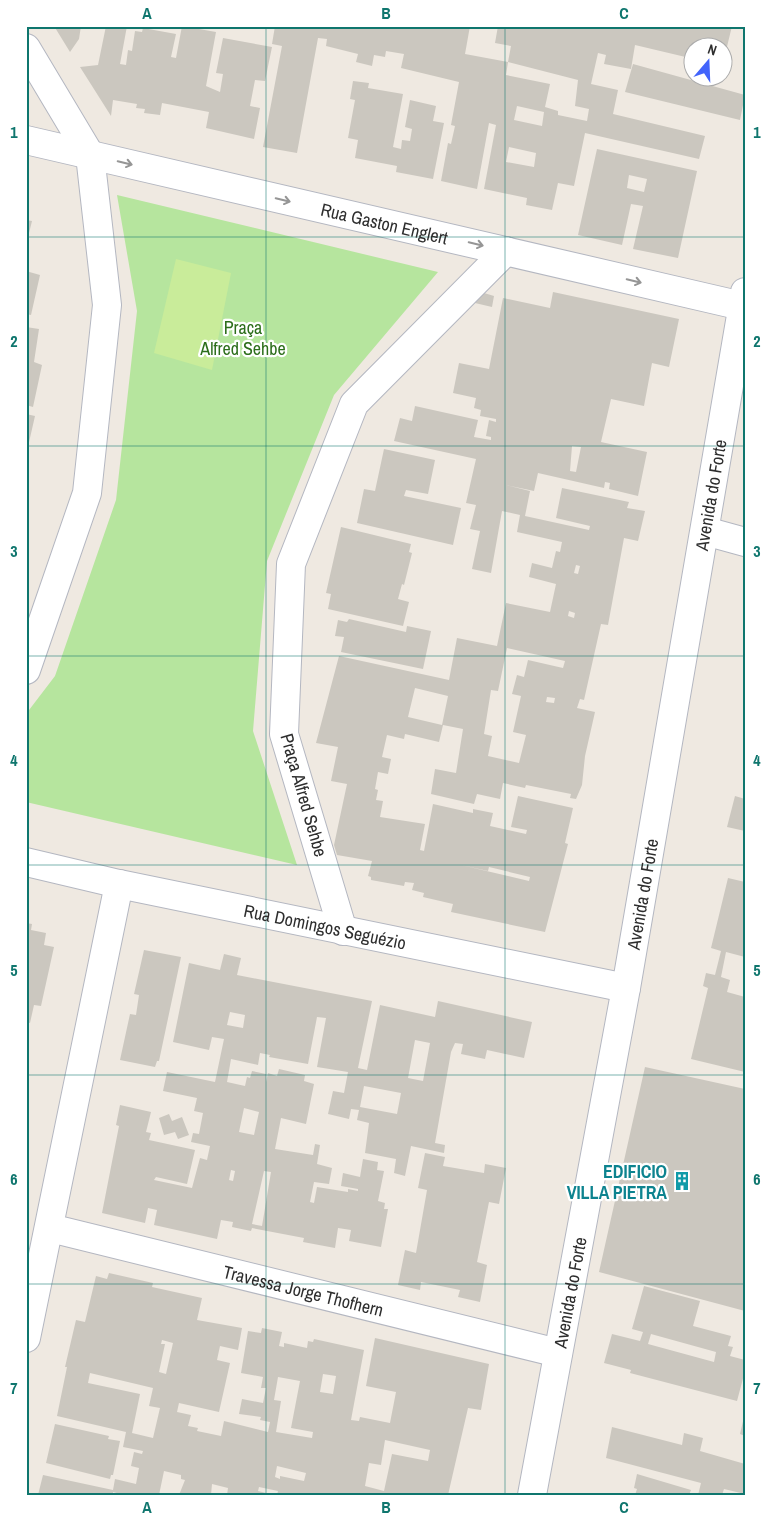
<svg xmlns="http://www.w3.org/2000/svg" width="771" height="1521" font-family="'Archivo Narrow',sans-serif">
  <rect width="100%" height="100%" fill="#efe9e1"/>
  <path fill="#b6e59e" d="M 117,195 L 438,272 L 334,395 L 267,561 L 253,731 L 297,865 L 26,802 L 26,714 L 55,676 L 116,500 L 137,311 Z"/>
  <path fill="#c9ec9a" d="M 176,259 L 231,273 L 212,370 L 154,353 Z"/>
  <path fill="#cbc7bf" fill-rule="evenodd" d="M 54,26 L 81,26 L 79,39 L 70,52 Z
    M 106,26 L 127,26 L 120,64 L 126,65 L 128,50 L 132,51 L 135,31 L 142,32 L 143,28 L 176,34 L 171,57 L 176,58 L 182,26 L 216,32 L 206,86 L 220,92 L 223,74 L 216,73 L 223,38 L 272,47 L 265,81 L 255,80 L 250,106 L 260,108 L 254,139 L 206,128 L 209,112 L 162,103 L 160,115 L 144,113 L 145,109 L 136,108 L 137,104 L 113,100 L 111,116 L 80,67 L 98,65 Z
    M 275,26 L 470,26 L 465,54 L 508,62 L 511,46 L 495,43 L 498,26 L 732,26 L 724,59 L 724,48 L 694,48 L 694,59 L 635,45 L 631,69 L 604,64 L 606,55 L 598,53 L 591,84 L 618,90 L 613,114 L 705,136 L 699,159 L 585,133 L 574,186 L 558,183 L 552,210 L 526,205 L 527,198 L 484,189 L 496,125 L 489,123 L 477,189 L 441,181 L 448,143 L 451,144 L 455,126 L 451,125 L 459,82 L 401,68 L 404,54 L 386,51 L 385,57 L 374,55 L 372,66 L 356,62 L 358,54 L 326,46 L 327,39 L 318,38 L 297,153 L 263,147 L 282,46 L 272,44 ZM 508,62 L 578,80 L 575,106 L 589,109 L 587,121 L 558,115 L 558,111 L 545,107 L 550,84 L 506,75 ZM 517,106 L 544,112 L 542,126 L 514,120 ZM 509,147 L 536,153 L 534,167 L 506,162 Z
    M 633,64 L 745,95 L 740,120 L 625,92 Z
    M 353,81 L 369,83 L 368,88 L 403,94 L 393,147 L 401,149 L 402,140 L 410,141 L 412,129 L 405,127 L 410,100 L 436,106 L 433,121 L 444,123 L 433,179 L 396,172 L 397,166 L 355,158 L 358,140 L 348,138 L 355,100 L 350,99 Z
    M 597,149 L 697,171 L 678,258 L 633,249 L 643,206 L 631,204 L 622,245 L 578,235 ZM 629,175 L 647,179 L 644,192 L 627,188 Z
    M 26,220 L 32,221 L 27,241 L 26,241 Z
    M 26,271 L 40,275 L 31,315 L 26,314 Z
    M 553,292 L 679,319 L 669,367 L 652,363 L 644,406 L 611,399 L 601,442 L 647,452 L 638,496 L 609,489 L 610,483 L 605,482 L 604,488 L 538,473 L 534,491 L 506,485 L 530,491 L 525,516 L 589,530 L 590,526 L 556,518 L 562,488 L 629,502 L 627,508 L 645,511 L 638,541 L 624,538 L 608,625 L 601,624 L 584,700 L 580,699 L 577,708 L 595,712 L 585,756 L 582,785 L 576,799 L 570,798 L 571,794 L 526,785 L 525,788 L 503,783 L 500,799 L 477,794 L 474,804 L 431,794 L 435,769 L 456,773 L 463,729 L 443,725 L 439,742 L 405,734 L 404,739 L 387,735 L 382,757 L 391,759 L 388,774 L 378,772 L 375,789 L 378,790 L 376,800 L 383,801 L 380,817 L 425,824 L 420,850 L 424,851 L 433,804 L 473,813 L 473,809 L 493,813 L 490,826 L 526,834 L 527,830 L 511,827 L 518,796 L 573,808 L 565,843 L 568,844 L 545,932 L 451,912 L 453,904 L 423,897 L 424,893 L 412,890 L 414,883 L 405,882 L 404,886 L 371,880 L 371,877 L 368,876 L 372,861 L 337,855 L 334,845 L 347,784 L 331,781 L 338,747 L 316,743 L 339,656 L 449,680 L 457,638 L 497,646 L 506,603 L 550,612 L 556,584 L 529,577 L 532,563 L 552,568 L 556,551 L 560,552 L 562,542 L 517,532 L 520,515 L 502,511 L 491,573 L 472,569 L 480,531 L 470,529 L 476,505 L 466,503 L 476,459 L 394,441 L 400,418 L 412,421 L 415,406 L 478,420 L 474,437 L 491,440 L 491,437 L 486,436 L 489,420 L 496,422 L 496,419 L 480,416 L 481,410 L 474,408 L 476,398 L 453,393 L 459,363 L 489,369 L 503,298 L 550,308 ZM 572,446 L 581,447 L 576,472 L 570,471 ZM 576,565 L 580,566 L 578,574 L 574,573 ZM 569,611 L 575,613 L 574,618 L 568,616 ZM 507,648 L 565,661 L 563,668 L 528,660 L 524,677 L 517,675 L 512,694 L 521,696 L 513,732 L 526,735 L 519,763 L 488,756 L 492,736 L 484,734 L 491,690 L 498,691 ZM 415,688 L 448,696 L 442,725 L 408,717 ZM 547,697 L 555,698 L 554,703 L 546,702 ZM 461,865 L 488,871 L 489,867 L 530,877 L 529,881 Z
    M 484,293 L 494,296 L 492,307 L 475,303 Z
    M 26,327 L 39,329 L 34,362 L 42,365 L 33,407 L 26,405 Z
    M 26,414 L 35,416 L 27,451 L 26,451 Z
    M 384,449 L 435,460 L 428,494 L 406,490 L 404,496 L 461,508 L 453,545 L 357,523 L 364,489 L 375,491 Z
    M 341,527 L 411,544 L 409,552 L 412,553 L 404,585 L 402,584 L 398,599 L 409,602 L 403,626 L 328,609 L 331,594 L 326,593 Z
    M 349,619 L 406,632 L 407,626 L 431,631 L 423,669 L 341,652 L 344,637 L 335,636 L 338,620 L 347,622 Z
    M 735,796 L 745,799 L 745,831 L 727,827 Z
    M 728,878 L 745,882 L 745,957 L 726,952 L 721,977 L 730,980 L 727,992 L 745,997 L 745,1072 L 691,1059 L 708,988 L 703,986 L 706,973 L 715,975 L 721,951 L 711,948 Z
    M 26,923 L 32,924 L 31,930 L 46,933 L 44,945 L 54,947 L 41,1006 L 34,1005 L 30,1023 L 26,1022 Z
    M 144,950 L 181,957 L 159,1061 L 157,1061 L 155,1067 L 120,1060 L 130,1014 L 136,1015 L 139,995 L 134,994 Z
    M 224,954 L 241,958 L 237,975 L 372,1001 L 358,1068 L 367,1070 L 380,1005 L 435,1017 L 438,1001 L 532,1022 L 524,1058 L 487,1050 L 485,1059 L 461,1054 L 463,1044 L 455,1043 L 451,1052 L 435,1143 L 445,1145 L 444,1153 L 411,1146 L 405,1176 L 394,1173 L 396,1159 L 365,1153 L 369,1123 L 357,1120 L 359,1110 L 351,1109 L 349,1119 L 328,1114 L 333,1091 L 344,1093 L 348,1072 L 317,1067 L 326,1018 L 317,1017 L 308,1064 L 269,1057 L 270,1055 L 260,1053 L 258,1065 L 231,1059 L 227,1082 L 245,1086 L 247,1077 L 250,1078 L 252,1071 L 266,1074 L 266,1082 L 268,1073 L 277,1076 L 279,1069 L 305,1075 L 304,1081 L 314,1084 L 306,1124 L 281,1118 L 275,1149 L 313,1155 L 315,1144 L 320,1145 L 317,1164 L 332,1168 L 329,1184 L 314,1182 L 310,1202 L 314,1203 L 317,1187 L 348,1192 L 348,1189 L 358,1191 L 358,1189 L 341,1186 L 343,1173 L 360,1177 L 363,1159 L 378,1162 L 377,1170 L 384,1171 L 378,1201 L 385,1203 L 384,1209 L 388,1209 L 381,1247 L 349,1241 L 351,1230 L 338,1228 L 335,1248 L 303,1242 L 304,1238 L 252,1228 L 251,1231 L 232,1227 L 233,1222 L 221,1220 L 217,1239 L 154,1225 L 157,1210 L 148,1208 L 145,1223 L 102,1213 L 119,1126 L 116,1125 L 120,1105 L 151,1112 L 146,1132 L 151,1133 L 149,1140 L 195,1150 L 187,1184 L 156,1177 L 154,1180 L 192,1188 L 200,1158 L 207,1160 L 210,1146 L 191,1142 L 193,1133 L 199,1134 L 203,1113 L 194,1111 L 197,1098 L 163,1091 L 167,1072 L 215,1082 L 224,1039 L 212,1037 L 209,1050 L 173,1042 L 189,963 L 220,970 ZM 230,1012 L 245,1015 L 243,1028 L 227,1025 ZM 415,1040 L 430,1043 L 423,1081 L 408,1078 ZM 364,1086 L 401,1093 L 397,1114 L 360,1107 ZM 244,1108 L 259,1112 L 254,1135 L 239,1132 ZM 231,1170 L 235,1171 L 233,1181 L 229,1180 ZM 264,1171 L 271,1172 L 262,1226 L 252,1224 Z
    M 645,1067 L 745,1089 L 745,1311 L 599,1272 Z
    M 169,1114 L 172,1121 L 182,1117 L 189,1135 L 178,1139 L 175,1132 L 164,1135 L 159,1118 Z
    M 425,1153 L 445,1157 L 443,1166 L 484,1173 L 485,1164 L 506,1168 L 499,1204 L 489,1202 L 477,1262 L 487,1265 L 480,1302 L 458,1297 L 460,1290 L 421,1282 L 420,1290 L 398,1285 L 405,1250 L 416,1253 L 427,1190 L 418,1188 Z
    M 109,1273 L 153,1283 L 152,1287 L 202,1298 L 197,1320 L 242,1328 L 238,1350 L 220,1346 L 217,1360 L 230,1363 L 219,1412 L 179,1403 L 177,1412 L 191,1415 L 188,1426 L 198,1428 L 197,1431 L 221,1436 L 224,1421 L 268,1432 L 270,1422 L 260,1420 L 261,1417 L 239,1414 L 242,1399 L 263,1403 L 266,1388 L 261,1388 L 263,1377 L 241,1373 L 248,1331 L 261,1333 L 262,1328 L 282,1332 L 279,1346 L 284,1347 L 284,1343 L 307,1348 L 308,1341 L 313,1342 L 314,1339 L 364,1350 L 351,1420 L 359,1421 L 360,1417 L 390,1423 L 396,1392 L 366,1386 L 375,1338 L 489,1364 L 481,1410 L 468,1408 L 448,1495 L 277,1495 L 278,1491 L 259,1487 L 258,1491 L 274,1495 L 227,1495 L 228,1488 L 212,1484 L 211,1495 L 179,1495 L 185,1480 L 181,1479 L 181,1475 L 164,1471 L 159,1495 L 124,1495 L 113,1492 L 113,1495 L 38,1495 L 43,1475 L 113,1490 L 115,1479 L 136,1484 L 139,1468 L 131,1466 L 134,1452 L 142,1454 L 143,1451 L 123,1447 L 126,1432 L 57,1416 L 67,1367 L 65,1367 L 76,1320 L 85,1322 L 96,1276 L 107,1279 ZM 162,1340 L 173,1343 L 166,1374 L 159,1372 L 165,1344 L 161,1344 ZM 90,1373 L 153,1388 L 149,1406 L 160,1408 L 153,1438 L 132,1433 L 140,1394 L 88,1383 ZM 323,1374 L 336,1376 L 333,1394 L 320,1392 ZM 278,1377 L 300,1381 L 291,1428 L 313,1432 L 312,1438 L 276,1432 L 281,1401 L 274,1400 ZM 385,1440 L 430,1450 L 428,1461 L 392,1454 L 384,1491 L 365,1486 L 369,1463 L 381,1465 ZM 277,1466 L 306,1473 L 304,1481 L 280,1476 L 280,1479 L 275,1477 Z
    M 644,1286 L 700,1301 L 693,1326 L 731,1336 L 728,1346 L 733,1347 L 730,1356 L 745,1360 L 745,1371 L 737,1401 L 630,1373 L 631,1370 L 604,1363 L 612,1334 L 640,1341 L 643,1332 L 632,1329 ZM 651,1334 L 716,1352 L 714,1362 L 648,1344 Z
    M 744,1417 L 745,1417 L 745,1436 L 740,1434 Z
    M 55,1424 L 109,1436 L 108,1439 L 120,1441 L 113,1475 L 111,1475 L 110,1479 L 46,1463 Z
    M 612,1427 L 682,1445 L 684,1433 L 703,1438 L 700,1451 L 745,1464 L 745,1494 L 724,1489 L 722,1495 L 698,1495 L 701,1483 L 606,1458 Z
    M 637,1474 L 691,1490 L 689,1495 L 635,1495 L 637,1489 L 634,1488 Z"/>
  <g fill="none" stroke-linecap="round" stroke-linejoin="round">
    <g stroke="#b4b7c1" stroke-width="30">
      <g id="minor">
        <path d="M 26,48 L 90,155 L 107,305 L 87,493 L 26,670"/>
        <path d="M 705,531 L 745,542"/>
        <path d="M 343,931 L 284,734 L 291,564 L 354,404 L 506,251"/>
        <path id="s1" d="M 50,1228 L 558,1353"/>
      </g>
    </g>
    <g stroke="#b4b7c1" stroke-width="30">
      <g id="tertiary">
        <path id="s2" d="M 26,140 L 742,306"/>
        <path id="s3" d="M 26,862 L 119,884 L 626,988"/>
        <path d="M 26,1338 L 119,884"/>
      </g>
    </g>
    <g stroke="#b4b7c1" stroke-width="30">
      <g id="secondary">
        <path id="s4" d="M 532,1495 L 626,988 L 745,292"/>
      </g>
    </g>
    <use href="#minor" stroke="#fff" stroke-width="28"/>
    <use href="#tertiary" stroke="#fff" stroke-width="28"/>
    <use href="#secondary" stroke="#fff" stroke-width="28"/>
  </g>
  <defs><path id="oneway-shaft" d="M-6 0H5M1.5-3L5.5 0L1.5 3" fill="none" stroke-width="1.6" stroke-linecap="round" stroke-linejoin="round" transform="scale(1.25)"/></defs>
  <g stroke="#969696">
    <use href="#oneway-shaft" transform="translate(125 163) rotate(13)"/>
    <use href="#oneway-shaft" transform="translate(283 200) rotate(13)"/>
    <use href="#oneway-shaft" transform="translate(476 244) rotate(13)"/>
    <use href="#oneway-shaft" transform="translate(634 281) rotate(13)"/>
  </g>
  <path fill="none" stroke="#0f766e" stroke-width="1" stroke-opacity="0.55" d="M 266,26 L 266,1495M 505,26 L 505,1495M 26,237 L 745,237M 26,446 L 745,446M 26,656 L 745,656M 26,865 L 745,865M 26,1075 L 745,1075M 26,1284 L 745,1284"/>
  <defs>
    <g id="building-bare" transform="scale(1.5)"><path d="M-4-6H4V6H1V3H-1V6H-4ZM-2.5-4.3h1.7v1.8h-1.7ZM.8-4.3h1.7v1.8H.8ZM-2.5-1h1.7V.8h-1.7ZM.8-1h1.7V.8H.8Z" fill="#0f9aa8" stroke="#fff" stroke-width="2.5" paint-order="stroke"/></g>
  </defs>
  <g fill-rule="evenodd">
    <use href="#building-bare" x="682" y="1181"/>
  </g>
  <g text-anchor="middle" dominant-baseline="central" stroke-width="4.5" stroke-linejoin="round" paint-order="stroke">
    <g font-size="18" fill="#2e2e2e" stroke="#fff">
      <text stroke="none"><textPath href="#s2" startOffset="368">Rua Gaston Englert</textPath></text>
      <text stroke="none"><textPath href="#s4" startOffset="1016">Avenida do Forte</textPath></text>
      <text transform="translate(304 795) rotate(74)">Praça Alfred Sehbe</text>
      <text stroke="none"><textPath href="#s4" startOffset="611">Avenida do Forte</textPath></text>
      <text stroke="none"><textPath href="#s3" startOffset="306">Rua Domingos Seguézio</textPath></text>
      <text stroke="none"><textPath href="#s1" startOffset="261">Travessa Jorge Thofhern</textPath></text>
      <text stroke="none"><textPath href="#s4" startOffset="206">Avenida do Forte</textPath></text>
    </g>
    <g font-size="18" fill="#2c6e1b" stroke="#fff">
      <text x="243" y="327">Praça<tspan x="243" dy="21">Alfred Sehbe</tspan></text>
    </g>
    <g font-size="18" font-weight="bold" fill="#0d838f" stroke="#fff" text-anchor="end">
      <text x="667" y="1171">EDIFICIO<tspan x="667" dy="21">VILLA PIETRA</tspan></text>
    </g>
  </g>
  <rect width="771" height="1521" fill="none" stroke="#ffffff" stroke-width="55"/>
  <g transform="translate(708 62) rotate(19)"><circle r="24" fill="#ffffff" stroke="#ababab"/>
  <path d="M0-4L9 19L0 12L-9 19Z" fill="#4264fb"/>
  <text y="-8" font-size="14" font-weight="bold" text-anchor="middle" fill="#2e2e2e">N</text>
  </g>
  <rect x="28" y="28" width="716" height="1466" fill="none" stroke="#0f766e" stroke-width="2"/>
  <g font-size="16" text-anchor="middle" font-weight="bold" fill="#0f766e">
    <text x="147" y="19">A</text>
    <text x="386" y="19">B</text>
    <text x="624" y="19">C</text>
    <text x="14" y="138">1</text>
    <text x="757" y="138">1</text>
    <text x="14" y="347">2</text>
    <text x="757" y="347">2</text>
    <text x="14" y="557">3</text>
    <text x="757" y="557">3</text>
    <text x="14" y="766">4</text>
    <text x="757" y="766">4</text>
    <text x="14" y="976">5</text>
    <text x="757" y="976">5</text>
    <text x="14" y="1185">6</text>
    <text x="757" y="1185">6</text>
    <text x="14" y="1394">7</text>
    <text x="757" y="1394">7</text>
    <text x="147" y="1513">A</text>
    <text x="386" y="1513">B</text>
    <text x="624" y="1513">C</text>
  </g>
</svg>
